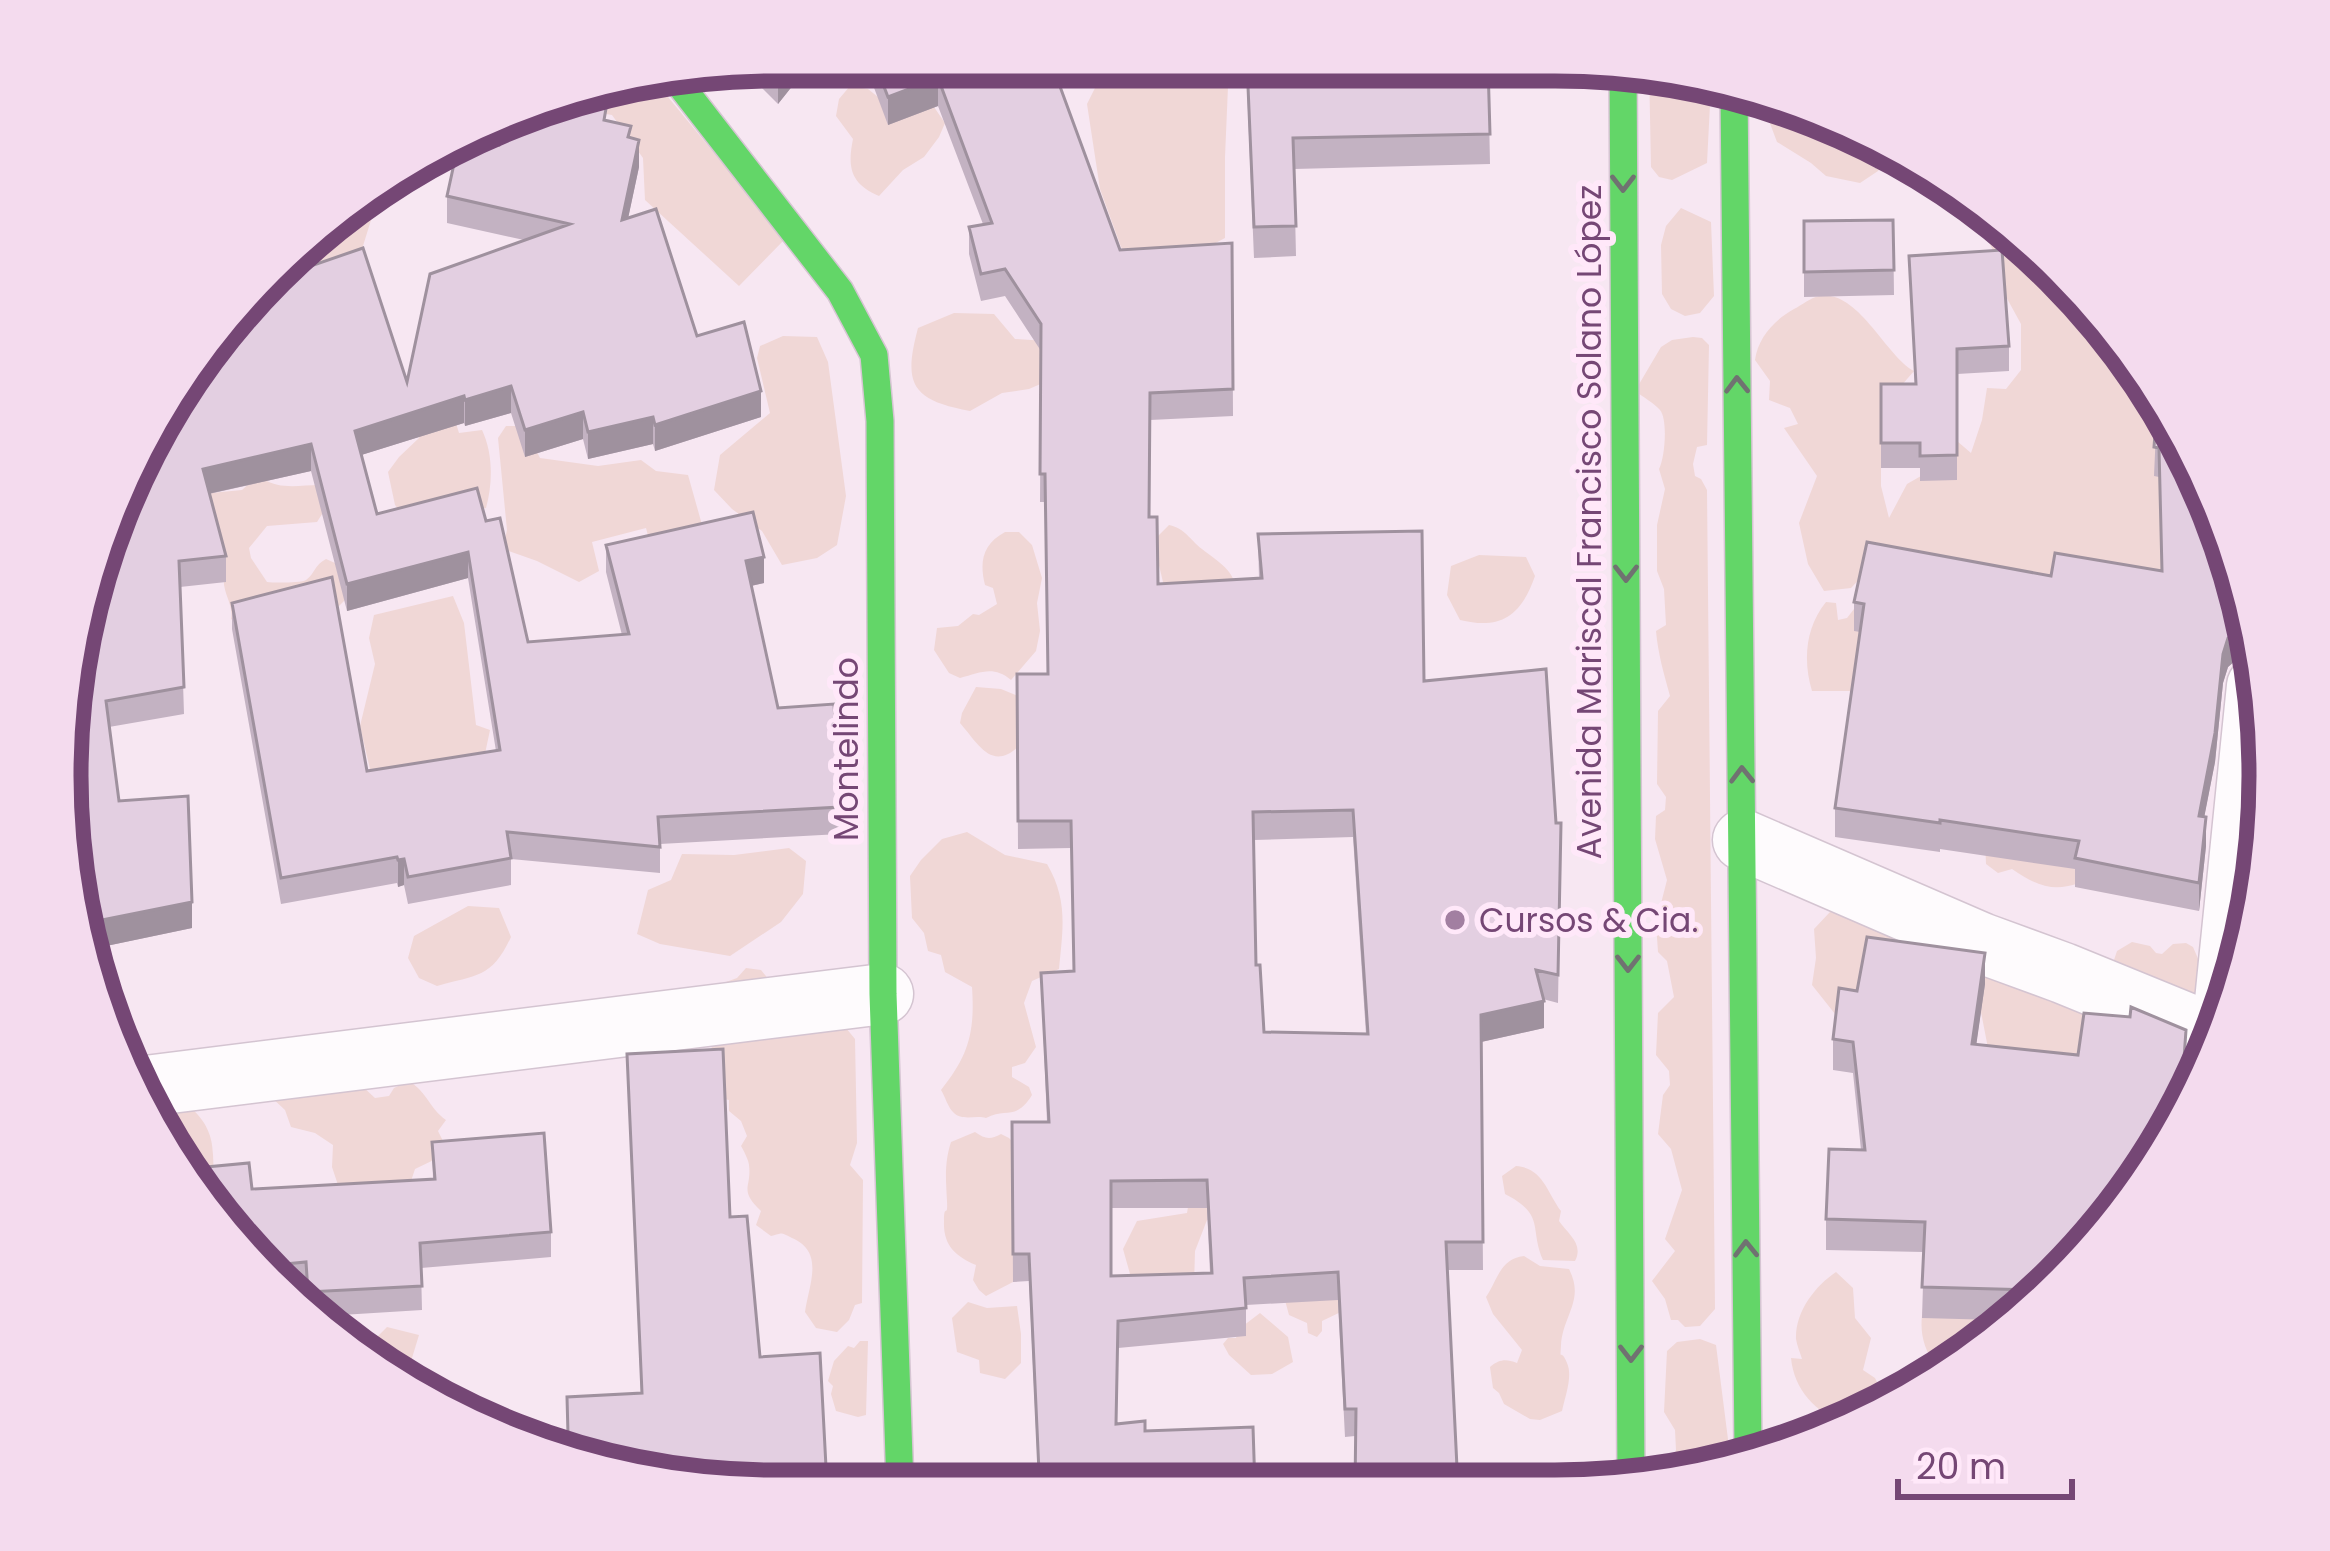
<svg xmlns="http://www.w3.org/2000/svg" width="2330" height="1551" font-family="Poppins,sans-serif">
  <rect width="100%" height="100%" fill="#f7e7f2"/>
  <path fill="#f0d7d6" d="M 1108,62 L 1229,63 L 1225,157 L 1225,238 L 1187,258 L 1155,287 L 1121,247 L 1100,189 L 1087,104 Z
    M 1649,66 L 1711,85 L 1707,163 L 1672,180 L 1659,177 L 1651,167 Z
    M 654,80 L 785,239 L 739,286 L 645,200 L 643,158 L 612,115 L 569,108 L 516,115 L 494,142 L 469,158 L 441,150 L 546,98 Z
    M 850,86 L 868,89 L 878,97 L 925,94 L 945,123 L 939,137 L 924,157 L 903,170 L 879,196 C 851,184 847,168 853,139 L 836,116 L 839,99 Z
    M 1779,106 L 1870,133 L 1893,148 L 1878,171 L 1860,183 L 1826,176 L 1811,163 L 1777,142 L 1768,118 L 1781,113 Z
    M 373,185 L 376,204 L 358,262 L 333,269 L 313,260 L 309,245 Z
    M 1681,208 L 1711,222 L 1714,296 L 1700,313 L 1685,316 L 1671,309 L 1662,294 L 1661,245 L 1666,226 Z
    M 1984,209 L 2027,238 L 2151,401 L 2150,406 L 2157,442 L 2224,563 L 2148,598 L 1867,571 L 1851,588 L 1824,591 L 1808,564 L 1799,523 L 1817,476 L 1784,428 L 1798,424 L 1790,408 L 1769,400 L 1770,381 L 1755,360 C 1758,338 1774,320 1794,309 C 1802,305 1810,298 1819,296 C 1858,289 1885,355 1914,371 L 1881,409 L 1881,486 L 1889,518 L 1907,484 L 1935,468 L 1939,451 L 1957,441 L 1971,453 L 1982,420 L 1987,388 L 2006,389 L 2021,370 L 2021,324 L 2004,293 L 1997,258 L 1982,229 Z
    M 954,313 L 994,314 L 1015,339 L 1047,341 L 1059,376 L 1029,389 L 1002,393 L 970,411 C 911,400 903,384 918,328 Z
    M 783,336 L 817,337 L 828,362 L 846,496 L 837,545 L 817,558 L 782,565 L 762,531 L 732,509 L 714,490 L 720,455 L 770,413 L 757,358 L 760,346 Z
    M 1693,337 L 1702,338 L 1709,345 L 1707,445 L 1697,447 L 1693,464 L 1695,476 L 1701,479 L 1707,490 L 1715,1309 L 1700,1326 L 1685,1327 L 1678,1320 L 1671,1320 L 1665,1299 L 1652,1281 L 1675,1251 L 1665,1239 L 1682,1190 L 1671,1149 L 1658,1134 L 1663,1095 L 1670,1085 L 1669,1071 L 1656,1055 L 1658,1013 L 1674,997 L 1667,961 L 1658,952 L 1656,923 L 1667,880 L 1655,839 L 1656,816 L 1665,810 L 1666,797 L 1657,784 L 1658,711 L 1670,696 C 1664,674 1658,654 1656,631 L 1666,625 L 1664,589 L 1657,571 L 1657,525 L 1665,489 L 1659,469 C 1665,458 1668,419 1660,410 C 1654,403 1643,397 1635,391 L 1661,347 L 1672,340 Z
    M 440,372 L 459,433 L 482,430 C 493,453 493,483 486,508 L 406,518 L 395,505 L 388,472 L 399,457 L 419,438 L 405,383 L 417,377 Z
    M 506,426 L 524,426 L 540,458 L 598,466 L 641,460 L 656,471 L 688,475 L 706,539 L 652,551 L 646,528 L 592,542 L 599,571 L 579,582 L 537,561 L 503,549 L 507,530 L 498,438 Z
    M 263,479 C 281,490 300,485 319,485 L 324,511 L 317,522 L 267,526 L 249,548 L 251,558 L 267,582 C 274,583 301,583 306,580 C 315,574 314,565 326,559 L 335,563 L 345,600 L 337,608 L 237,624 L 231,619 C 234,604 222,593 224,577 L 206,506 L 211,493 L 242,490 L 253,480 Z
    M 1169,525 C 1186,529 1189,539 1202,549 C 1217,561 1231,568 1236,586 L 1167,599 L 1158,561 L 1157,537 Z
    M 1005,532 L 1019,532 L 1032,545 L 1042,578 L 1037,603 L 1040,631 L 1036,651 L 1011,680 C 993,665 980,673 960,678 L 949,673 L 934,650 L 937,628 L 958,626 L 973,614 L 979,615 L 997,604 L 993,588 L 985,585 C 979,561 983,544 1005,532 Z
    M 1479,555 L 1526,557 L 1535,576 C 1521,616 1501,630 1460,620 L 1447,595 L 1451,566 Z
    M 453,596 L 464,623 L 476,725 L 490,730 L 482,768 L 391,782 L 370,769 L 360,726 L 375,664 L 369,638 L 374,615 Z
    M 1826,602 L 1836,603 L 1838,620 L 1847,618 L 1854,609 L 1866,609 L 1861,697 L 1849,691 L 1812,691 C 1803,661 1805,628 1826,602 Z
    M 976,687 L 1001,689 L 1025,699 L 1023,742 C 993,774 980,746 960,723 L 962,713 Z
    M 967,832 L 1005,855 L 1047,864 C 1068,900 1063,928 1059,969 L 1032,981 L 1024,1003 L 1036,1047 L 1025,1063 L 1012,1067 L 1012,1077 L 1029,1087 L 1032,1095 C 1016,1121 1007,1107 986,1118 C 976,1115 962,1121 954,1113 C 948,1108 945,1096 941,1090 C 969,1055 975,1032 972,987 L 945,972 L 941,955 L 928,951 L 924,933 L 912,918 L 910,876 L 921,860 L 942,839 Z
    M 1985,838 L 2101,874 C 2064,891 2048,894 2012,869 L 1998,873 L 1986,864 Z
    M 789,848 L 806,861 L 803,894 L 781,922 L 730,956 L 660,944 L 637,934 L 648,890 L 671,880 L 682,854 L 734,855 Z
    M 468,906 L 499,908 L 511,937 C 492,978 477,975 437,986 L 419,978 L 408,958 L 414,936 Z
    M 1830,912 L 1885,921 L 2086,985 L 2081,1075 L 1980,1064 L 1987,1043 L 1981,1012 L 1983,984 L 1865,983 L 1839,1019 L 1812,985 L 1816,958 L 1814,929 Z
    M 2132,942 L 2150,946 L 2156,953 L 2162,954 L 2173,944 L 2186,943 L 2193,947 L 2205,975 L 2201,1015 L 2111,969 L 2117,951 Z
    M 746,968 L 761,970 L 770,981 L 837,1017 L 855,1039 L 857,1143 L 850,1165 L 863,1180 L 862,1303 L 855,1305 L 849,1320 L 837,1332 L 816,1328 L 805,1312 C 809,1284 825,1252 792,1238 C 779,1232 784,1233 771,1236 L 756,1225 L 761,1211 C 738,1189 752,1188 749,1165 C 749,1161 743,1149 741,1146 L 747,1136 L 741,1121 L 729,1111 L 729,1100 L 714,1097 L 705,1070 L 711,1048 L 726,1037 L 717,1000 L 726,982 L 737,978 Z
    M 134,1077 C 171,1094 213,1109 213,1155 C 214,1174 214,1174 204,1191 L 156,1133 Z
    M 409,1081 C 428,1093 429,1108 446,1120 L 438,1131 L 443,1141 L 442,1156 L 415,1169 L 411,1181 L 341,1194 L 332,1167 L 333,1145 L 315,1133 L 291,1127 L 285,1110 L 270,1096 L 362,1086 L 375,1098 L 389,1096 L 394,1088 Z
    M 975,1132 C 985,1139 990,1140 1001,1134 L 1009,1138 L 1029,1160 L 1020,1281 L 1013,1282 L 986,1296 L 979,1290 L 973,1280 L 976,1265 C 955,1256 943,1245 944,1221 C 944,1202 948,1220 947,1201 C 946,1180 944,1164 951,1142 Z
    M 1196,1161 L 1239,1220 L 1207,1220 L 1195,1251 L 1194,1286 L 1132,1281 L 1123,1249 L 1137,1221 L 1187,1213 Z
    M 1516,1166 C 1543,1168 1547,1192 1561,1211 L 1559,1221 C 1568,1234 1584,1244 1575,1261 L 1543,1260 C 1529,1228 1546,1215 1505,1194 L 1502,1176 Z
    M 1300,1222 L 1345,1310 L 1322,1321 L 1322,1331 L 1317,1337 L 1308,1333 L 1307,1323 L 1289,1315 L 1283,1293 Z
    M 1524,1256 L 1540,1266 L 1569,1269 C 1585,1300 1563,1315 1561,1345 C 1560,1364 1560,1346 1567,1363 C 1573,1376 1565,1397 1562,1411 L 1540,1420 L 1530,1419 L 1504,1404 L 1499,1393 L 1493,1388 L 1490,1367 C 1500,1359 1506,1359 1517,1363 L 1522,1350 L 1493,1314 L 1486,1297 C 1498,1279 1500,1259 1524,1256 Z
    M 1836,1272 L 1853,1288 L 1855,1318 L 1871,1338 L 1863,1370 L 1875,1378 L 1885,1399 C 1871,1420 1850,1423 1827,1429 L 1827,1425 L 1845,1423 C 1816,1413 1794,1390 1791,1358 L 1802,1359 C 1800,1352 1797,1346 1796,1339 C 1795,1312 1815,1286 1836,1272 Z
    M 2024,1300 L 1936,1367 C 1923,1347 1919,1332 1923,1308 Z
    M 968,1302 L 987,1308 L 1017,1306 L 1021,1334 L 1021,1363 L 1005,1379 L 980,1373 L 979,1360 L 957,1352 L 952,1318 Z
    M 1260,1313 L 1288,1337 L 1293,1362 L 1272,1374 L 1251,1375 L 1229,1355 L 1223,1344 L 1228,1338 L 1236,1338 L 1239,1329 Z
    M 387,1327 L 419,1335 L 405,1381 L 356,1348 L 373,1341 Z
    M 1700,1339 L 1716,1345 L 1730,1455 L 1670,1471 L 1676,1450 L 1675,1430 L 1664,1412 L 1667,1351 L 1677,1342 Z
    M 860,1341 L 868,1341 L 866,1415 L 858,1417 L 836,1411 L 831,1394 L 833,1386 L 828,1381 L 834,1361 L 848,1346 L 854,1348 Z"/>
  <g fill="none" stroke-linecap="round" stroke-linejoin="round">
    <g stroke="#d4c4d1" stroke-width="63">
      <path id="street" d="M 1743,840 L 1981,943 L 2063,973 L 2215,1035
        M 2223,1021 L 2257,686
        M 138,1087 L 883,994"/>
    </g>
    <g stroke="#d6c5d3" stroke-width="30">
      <path id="fast" d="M 1623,66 L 1631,1481
        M 674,77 L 840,291 L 874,355 L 880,421 L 883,994 L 900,1486
        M 1734,92 L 1748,1450"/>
    </g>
    <use href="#street" stroke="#fefbfd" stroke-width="60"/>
    <use href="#fast" stroke="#63d668" stroke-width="27"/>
  </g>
  <path fill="#c3b2c2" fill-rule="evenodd" d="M 776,60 L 813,60 L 778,104 L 740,66 Z
    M 864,61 L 970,61 L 973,64 L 972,61 L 1051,62 L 1120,250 L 1232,243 L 1233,416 L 1150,420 L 1149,517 L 1158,584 L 1259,579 L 1258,534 L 1424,681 L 1556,823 L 1561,823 L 1558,1003 L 1543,999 L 1544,1028 L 1481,1042 L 1483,1270 L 1448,1270 L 1458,1488 L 1570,1489 L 1355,1488 L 1355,1436 L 1345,1437 L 1338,1300 L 1246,1305 L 1246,1336 L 1118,1348 L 1038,1472 L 1029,1281 L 1013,1282 L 1012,1122 L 1047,1122 L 1041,973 L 1074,971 L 1071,848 L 1018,849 L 1017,674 L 1048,674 L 1045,502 L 1040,502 L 1041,351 L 1005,296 L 981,301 L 969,254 L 969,227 L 983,224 L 938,106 L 888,125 ZM 1353,837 L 1366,1034 L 1264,1032 L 1256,965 L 1254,840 ZM 1111,1208 L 1207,1208 L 1210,1273 L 1111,1276 Z
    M 1246,63 L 1488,65 L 1490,164 L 1294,169 L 1296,256 L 1254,258 Z
    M 608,121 L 631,138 L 639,167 L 628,218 L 697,336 L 761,417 L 655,451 L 653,444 L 588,459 L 583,439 L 525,457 L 511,413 L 465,426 L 464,423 L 361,455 L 377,514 L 486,521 L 528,642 L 622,635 L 606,572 L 606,545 L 764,583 L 751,586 L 778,708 L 840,807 L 840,834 L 660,844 L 660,873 L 511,859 L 511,885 L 408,904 L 404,885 L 398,887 L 397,883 L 281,904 L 232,629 L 232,603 L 367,771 L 496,751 L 468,578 L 347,611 L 311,471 L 209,494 L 226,556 L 226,582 L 180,587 L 184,714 L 109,727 L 119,801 L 192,928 L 87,950 L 74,916 L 62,728 L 247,316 L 246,304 L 273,279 L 407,382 L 524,240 L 447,223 L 447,196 L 499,145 Z
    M 1854,129 L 1870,134 L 1881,141 L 1876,141 L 1876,169 Z
    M 1893,220 L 1894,295 L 1804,297 L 1804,221 Z
    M 1909,256 L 2009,346 L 2009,371 L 1957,374 L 1957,480 L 1920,481 L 1920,468 L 1881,468 L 1881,384 L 1915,384 Z
    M 2157,408 L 2242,629 L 2236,660 L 2228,667 L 2223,683 L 2215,762 L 2204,817 L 2206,846 L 2199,911 L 2075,887 L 2075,869 L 1940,849 L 1940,852 L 1835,837 L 1835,808 L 1860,632 L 1854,631 L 1854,602 L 2051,576 L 2162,571 L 2159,477 L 2154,476 Z
    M 1985,984 L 1976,1044 L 2078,1055 L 2186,1061 L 2185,1073 L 2092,1248 L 1997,1320 L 1922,1318 L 1924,1252 L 1826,1250 L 1826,1219 L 1861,1150 L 1853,1073 L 1833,1070 L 1833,1039 L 1857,991 Z
    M 627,1054 L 730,1217 L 760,1357 L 567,1434 L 567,1397 L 641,1393 Z
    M 432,1142 L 551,1232 L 551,1257 L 421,1268 L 422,1310 L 309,1317 L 306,1287 L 284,1289 L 185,1169 L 252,1189 L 433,1179 Z"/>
  <path fill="#9f919e" d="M 791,60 L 813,60 L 778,104 L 778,76 Z
    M 938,78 L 938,106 L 888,125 L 888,97 Z
    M 639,140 L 639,167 L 622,247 L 622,220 Z
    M 511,386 L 511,413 L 465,426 L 465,400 Z
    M 761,391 L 761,417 L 655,451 L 655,425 Z
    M 464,396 L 464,423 L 355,457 L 355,431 Z
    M 583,412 L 583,439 L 525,457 L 525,430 Z
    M 653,417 L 653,444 L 588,459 L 588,432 Z
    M 311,444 L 311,471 L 203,495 L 203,469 Z
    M 468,552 L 468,578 L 347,611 L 347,584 Z
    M 764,557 L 764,583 L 746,587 L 746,561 Z
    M 2239,618 L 2242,634 L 2236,660 L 2228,667 L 2223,683 L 2215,762 L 2199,844 L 2199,816 L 2223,654 Z
    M 2206,817 L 2206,846 L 2199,911 L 2199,883 Z
    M 404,859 L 404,885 L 398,887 L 398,860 Z
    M 192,902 L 192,928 L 87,950 L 77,925 Z
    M 1985,953 L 1985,984 L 1972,1075 L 1972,1044 Z
    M 1544,1001 L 1544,1028 L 1481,1042 L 1481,1015 Z"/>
  <path fill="#e3cfe1" stroke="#9f919e" stroke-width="3" fill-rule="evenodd" d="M 776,60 L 791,60 L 778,76 L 764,62 Z
    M 874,61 L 970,61 L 993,81 L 985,62 L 1051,62 L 1120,250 L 1232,243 L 1233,389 L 1150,393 L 1149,517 L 1157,517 L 1158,584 L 1262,578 L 1258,534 L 1422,531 L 1424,681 L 1546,669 L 1556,823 L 1561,823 L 1558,975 L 1536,970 L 1544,1001 L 1481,1015 L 1483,1242 L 1446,1242 L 1458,1488 L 1569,1481 L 1570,1489 L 1355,1488 L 1356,1409 L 1345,1409 L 1338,1272 L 1244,1278 L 1246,1308 L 1118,1321 L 1116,1424 L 1145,1421 L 1145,1431 L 1253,1427 L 1255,1488 L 965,1486 L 965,1472 L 1039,1472 L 1029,1254 L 1013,1254 L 1012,1122 L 1049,1122 L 1041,973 L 1074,971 L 1071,821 L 1018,821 L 1017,674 L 1048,674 L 1045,474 L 1040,474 L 1041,324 L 1005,269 L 981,274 L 969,227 L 992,223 L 938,78 L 888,97 ZM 1353,810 L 1368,1034 L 1264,1032 L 1260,965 L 1256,965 L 1253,812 ZM 1207,1180 L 1212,1273 L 1111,1276 L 1111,1181 Z
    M 1247,63 L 1488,65 L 1490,134 L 1293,138 L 1296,226 L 1254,227 Z
    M 582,92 L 608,97 L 604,120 L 631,126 L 628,137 L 639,140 L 622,220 L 656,209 L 697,336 L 744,322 L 761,391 L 655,425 L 653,417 L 588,432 L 583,412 L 525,430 L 511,386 L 465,400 L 464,396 L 355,431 L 377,514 L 477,488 L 486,521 L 500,518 L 528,642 L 629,634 L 606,545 L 753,512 L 764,557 L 746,561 L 778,708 L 834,704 L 840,807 L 658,817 L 660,847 L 507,832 L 511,858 L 408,877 L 404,859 L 398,860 L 397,857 L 281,878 L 232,603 L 332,577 L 367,771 L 500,750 L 468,552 L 347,584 L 311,444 L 203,469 L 226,556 L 179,561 L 184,687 L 106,701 L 119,801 L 188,796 L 192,902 L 77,925 L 74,916 L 62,728 L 114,502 L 208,339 L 228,321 L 255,313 L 250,300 L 273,279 L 363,248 L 407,382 L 430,274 L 570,224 L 447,196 L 459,141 L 466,137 L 499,145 L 505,118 L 537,102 L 551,106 L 553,97 Z
    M 1893,220 L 1894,270 L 1804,272 L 1804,221 Z
    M 2002,250 L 2009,346 L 1957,349 L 1957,455 L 1920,456 L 1920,443 L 1881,443 L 1881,384 L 1916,384 L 1909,256 Z
    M 2157,408 L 2197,460 L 2239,618 L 2236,631 L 2228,638 L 2223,654 L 2215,733 L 2199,816 L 2206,817 L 2199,883 L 2075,858 L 2079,841 L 1940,820 L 1940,823 L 1835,808 L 1864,604 L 1854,602 L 1867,542 L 2051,576 L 2055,553 L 2162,571 L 2159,448 L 2154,447 Z
    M 1867,937 L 1985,953 L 1972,1044 L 2078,1055 L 2084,1013 L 2130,1017 L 2131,1007 L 2186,1030 L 2183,1073 L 2192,1074 L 2092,1248 L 2036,1290 L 1922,1287 L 1925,1222 L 1826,1219 L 1829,1149 L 1865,1150 L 1853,1042 L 1833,1039 L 1839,988 L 1857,991 Z
    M 723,1049 L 730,1217 L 747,1216 L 760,1357 L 820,1353 L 827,1486 L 681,1485 L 520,1436 L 568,1434 L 567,1397 L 642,1393 L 627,1054 Z
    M 544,1133 L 551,1232 L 420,1243 L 422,1286 L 308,1292 L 306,1262 L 265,1266 L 185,1169 L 249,1163 L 252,1189 L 435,1179 L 432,1142 Z"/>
  <defs><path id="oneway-chevron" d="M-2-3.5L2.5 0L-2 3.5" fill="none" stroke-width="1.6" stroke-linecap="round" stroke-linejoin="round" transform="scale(3)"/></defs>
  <g stroke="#707271">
    <use href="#oneway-chevron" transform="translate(1623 183) rotate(90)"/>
    <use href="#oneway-chevron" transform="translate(1737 385) rotate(-91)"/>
    <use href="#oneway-chevron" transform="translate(1626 573) rotate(90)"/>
    <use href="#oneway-chevron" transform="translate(1742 775) rotate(-91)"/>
    <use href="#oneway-chevron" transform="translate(1628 963) rotate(90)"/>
    <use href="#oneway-chevron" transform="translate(1746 1249) rotate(-91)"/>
    <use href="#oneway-chevron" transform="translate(1631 1353) rotate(90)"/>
  </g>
  <circle fill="#a27fa1" stroke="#ffe8f9" stroke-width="4.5" cx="1455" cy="920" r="12"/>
  <g text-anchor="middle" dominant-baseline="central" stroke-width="12" stroke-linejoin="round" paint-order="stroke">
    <g font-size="33" fill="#754775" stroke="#ffe8f9">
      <text transform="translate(1589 522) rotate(-90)">Avenida Mariscal Francisco Solano López</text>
      <text transform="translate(846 749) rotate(-90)">Montelindo</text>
    </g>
    <g font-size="33" fill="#754775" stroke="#ffe8f9" text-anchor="start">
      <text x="1479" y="920">Cursos &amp; Cia.</text>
    </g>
  </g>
  <path d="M0 0H2330V1551H0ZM775 81H1555A694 694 0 0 1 2249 775V776A694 694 0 0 1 1555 1470H775A694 694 0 0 1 81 776V775A694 694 0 0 1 775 81Z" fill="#f4dbee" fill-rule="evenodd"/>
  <path fill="none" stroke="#754775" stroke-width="15" d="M775 81H1555A694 694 0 0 1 2249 775V776A694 694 0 0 1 1555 1470H775A694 694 0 0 1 81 776V775A694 694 0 0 1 775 81Z"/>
  <path d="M1898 1479v18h174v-18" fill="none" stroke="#754775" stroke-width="6"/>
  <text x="1916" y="1479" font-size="36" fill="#754775" stroke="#ffe8f9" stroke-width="9" paint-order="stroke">20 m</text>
</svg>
